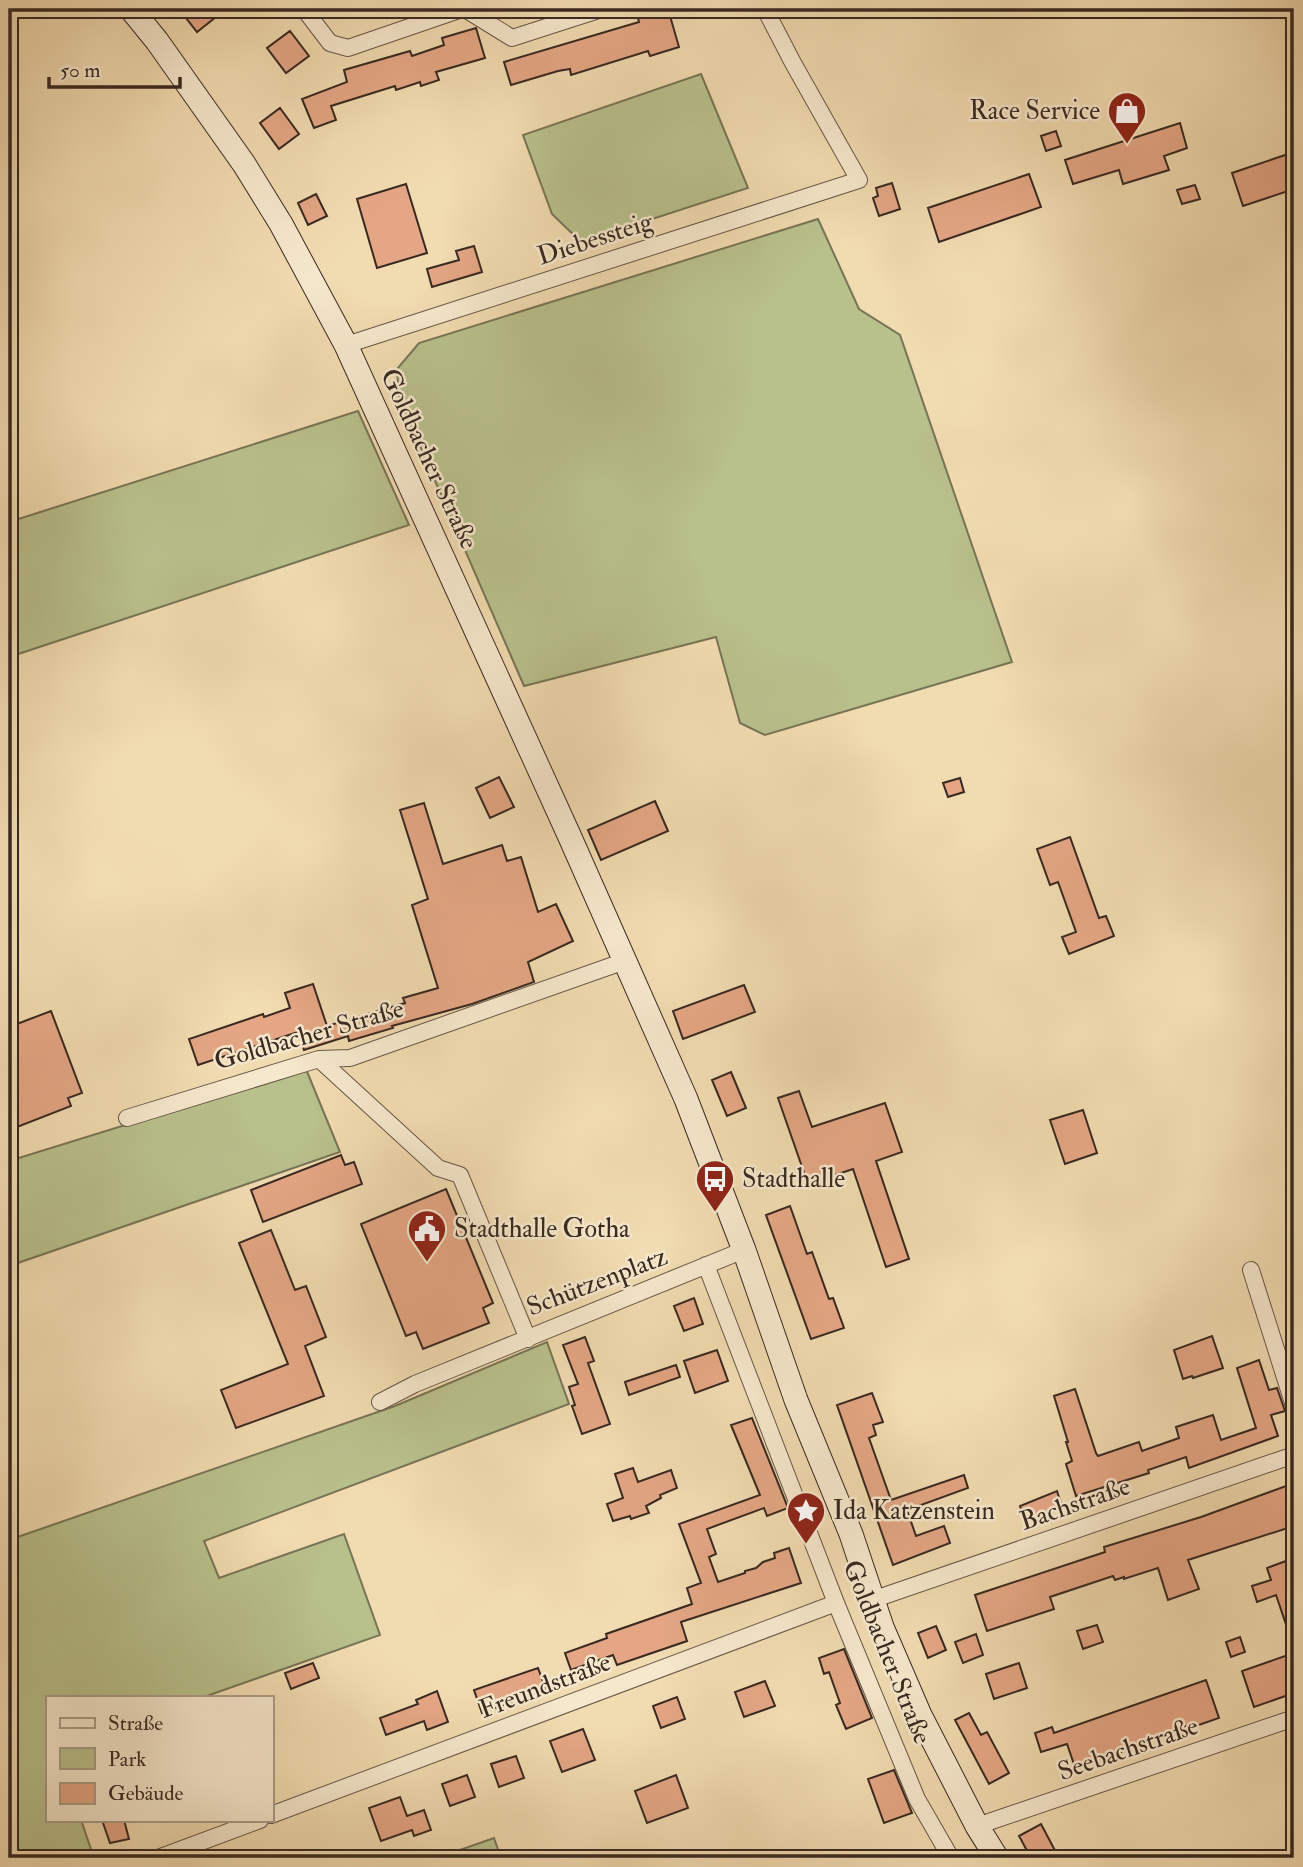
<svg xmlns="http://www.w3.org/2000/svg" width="1303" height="1867" font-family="'IM FELL Double Pica',serif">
  <rect width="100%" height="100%" fill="#f1dbb0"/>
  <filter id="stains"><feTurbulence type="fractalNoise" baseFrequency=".00286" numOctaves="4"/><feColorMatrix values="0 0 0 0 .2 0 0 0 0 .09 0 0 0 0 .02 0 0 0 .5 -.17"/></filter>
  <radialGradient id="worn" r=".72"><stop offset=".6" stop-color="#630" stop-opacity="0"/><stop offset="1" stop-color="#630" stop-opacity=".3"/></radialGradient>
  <path fill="#b8c08c" stroke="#787456" stroke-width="2" d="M 701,74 L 748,188 L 581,242 L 552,214 L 523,135 Z
    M 818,219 L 859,309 L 900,335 L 1012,662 L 765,735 L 740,723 L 716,637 L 524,686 L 399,398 L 397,369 L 419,343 Z
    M 358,411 L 409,525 L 9,657 L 9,522 Z
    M 306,1069 L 340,1152 L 9,1266 L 9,1161 Z
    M 547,1342 L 569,1404 L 204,1541 L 219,1578 L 344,1534 L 380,1635 L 204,1697 L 47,1697 L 47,1820 L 81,1820 L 94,1858 L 9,1858 L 9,1540 L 395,1406 Z
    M 494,1838 L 501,1858 L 437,1858 Z"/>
  <path fill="#e4a684" stroke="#382921" stroke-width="2" d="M 179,9 L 226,9 L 197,32 Z
    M 668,9 L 679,47 L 650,56 L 648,51 L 571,75 L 570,69 L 558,71 L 511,85 L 504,62 L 639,22 L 638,18 Z
    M 476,28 L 485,58 L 436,72 L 439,80 L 421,86 L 420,82 L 396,90 L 395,86 L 331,106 L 336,120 L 314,128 L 302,99 L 347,82 L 344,70 L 410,51 L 412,56 L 444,45 L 442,38 Z
    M 290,31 L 309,56 L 286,73 L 267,48 Z
    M 280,108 L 299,134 L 279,149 L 260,123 Z
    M 1180,123 L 1187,148 L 1164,156 L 1169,170 L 1123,184 L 1119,170 L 1073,184 L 1065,160 Z
    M 1056,131 L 1061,146 L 1046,151 L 1041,136 Z
    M 1294,152 L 1294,189 L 1243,206 L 1232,173 Z
    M 1029,174 L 1041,207 L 939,242 L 928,208 Z
    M 892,183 L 900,209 L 879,216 L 873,198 L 878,196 L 876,188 Z
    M 406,184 L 427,253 L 377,268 L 357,199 Z
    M 1195,185 L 1200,199 L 1182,204 L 1177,190 Z
    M 316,194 L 327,216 L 308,225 L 298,203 Z
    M 474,246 L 482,272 L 432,287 L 427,269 L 459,260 L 456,251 Z
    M 499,777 L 514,807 L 490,818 L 476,788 Z
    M 960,778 L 964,792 L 948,797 L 943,783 Z
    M 655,801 L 668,831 L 601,860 L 588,830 Z
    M 424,803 L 443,864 L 502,845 L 507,861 L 521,857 L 538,912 L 556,904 L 573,941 L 528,962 L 534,982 L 472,1004 L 392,1026 L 393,1028 L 349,1041 L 348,1036 L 304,1050 L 298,1032 L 198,1065 L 189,1039 L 263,1014 L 264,1017 L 290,1008 L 285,993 L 313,984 L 327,1026 L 405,1003 L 403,998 L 438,988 L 412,905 L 428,899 L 400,810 Z
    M 1070,837 L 1099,918 L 1106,916 L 1114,936 L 1069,954 L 1062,937 L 1076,932 L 1058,882 L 1050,885 L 1037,849 Z
    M 744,985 L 755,1012 L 683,1039 L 673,1011 Z
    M 51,1011 L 82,1093 L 68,1098 L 71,1106 L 12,1129 L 9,1121 L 9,1027 Z
    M 731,1072 L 746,1108 L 727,1116 L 712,1080 Z
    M 799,1091 L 812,1127 L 885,1103 L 902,1152 L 876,1161 L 909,1259 L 886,1267 L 853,1169 L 808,1184 L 778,1098 Z
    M 1083,1110 L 1097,1153 L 1065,1164 L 1050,1120 Z
    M 341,1155 L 345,1165 L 354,1162 L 362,1184 L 263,1222 L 251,1190 Z
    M 446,1189 L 493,1303 L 483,1308 L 489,1323 L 423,1349 L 416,1332 L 406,1336 L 361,1224 Z
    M 790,1206 L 807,1254 L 812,1252 L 829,1299 L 833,1298 L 844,1328 L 811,1339 L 766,1215 Z
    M 271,1230 L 295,1290 L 306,1286 L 326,1337 L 305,1346 L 324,1396 L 236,1428 L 221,1390 L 288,1364 L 239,1243 Z
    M 694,1298 L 703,1324 L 684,1331 L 674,1306 Z
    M 1212,1336 L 1223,1368 L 1193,1378 L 1192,1376 L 1183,1379 L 1174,1350 Z
    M 585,1337 L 594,1361 L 588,1363 L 610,1424 L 582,1434 L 572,1406 L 575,1405 L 569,1387 L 578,1384 L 563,1345 Z
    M 717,1350 L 728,1381 L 695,1393 L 684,1361 Z
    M 1259,1360 L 1269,1390 L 1277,1388 L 1285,1411 L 1271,1415 L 1278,1436 L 1189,1468 L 1186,1457 L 1148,1470 L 1149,1473 L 1076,1496 L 1066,1464 L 1072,1461 L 1066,1442 L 1068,1442 L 1054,1396 L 1075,1389 L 1096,1453 L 1098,1456 L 1139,1442 L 1142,1451 L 1179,1438 L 1176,1427 L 1213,1415 L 1221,1440 L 1256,1428 L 1237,1368 Z
    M 676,1365 L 680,1377 L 629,1395 L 625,1382 Z
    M 872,1393 L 883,1422 L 873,1425 L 876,1435 L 869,1438 L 891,1500 L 964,1475 L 968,1488 L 907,1510 L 916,1536 L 944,1526 L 950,1543 L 893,1565 L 837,1405 Z
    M 752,1418 L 788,1508 L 767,1516 L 764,1508 L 707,1529 L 716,1554 L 709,1557 L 718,1582 L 745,1573 L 745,1571 L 756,1568 L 763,1562 L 775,1558 L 774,1553 L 789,1548 L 801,1583 L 681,1622 L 687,1641 L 617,1665 L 613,1655 L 571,1670 L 565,1653 L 607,1638 L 606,1634 L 692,1604 L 687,1588 L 701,1583 L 679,1524 L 760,1495 L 731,1425 Z
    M 633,1468 L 638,1482 L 671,1470 L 677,1488 L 660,1495 L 661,1498 L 646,1506 L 649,1513 L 631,1519 L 630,1516 L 613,1521 L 607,1504 L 623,1498 L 615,1474 Z
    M 1286,1486 L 1294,1511 L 1294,1526 L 1188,1560 L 1199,1589 L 1168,1600 L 1158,1568 L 1124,1579 L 1124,1577 L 1115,1580 L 1113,1576 L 1050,1597 L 1054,1609 L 987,1631 L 975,1595 L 1105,1552 L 1104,1547 L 1201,1517 Z
    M 1057,1491 L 1062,1507 L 1025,1521 L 1020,1506 Z
    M 1294,1558 L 1294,1641 L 1292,1642 L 1276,1595 L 1257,1602 L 1252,1586 L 1271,1580 L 1267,1568 Z
    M 1097,1625 L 1103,1642 L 1083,1649 L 1077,1631 Z
    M 936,1626 L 946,1650 L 928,1658 L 918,1633 Z
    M 976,1634 L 983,1655 L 963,1663 L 955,1642 Z
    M 1240,1637 L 1245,1652 L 1231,1657 L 1226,1642 Z
    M 844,1649 L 872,1718 L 846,1729 L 836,1705 L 840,1703 L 829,1672 L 824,1674 L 819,1658 Z
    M 1291,1654 L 1294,1664 L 1294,1693 L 1254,1707 L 1242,1671 Z
    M 313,1663 L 319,1678 L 291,1689 L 285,1673 Z
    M 1019,1663 L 1027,1688 L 994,1699 L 986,1674 Z
    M 538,1668 L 546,1690 L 482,1713 L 474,1690 Z
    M 1206,1680 L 1219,1718 L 1196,1726 L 1195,1723 L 1120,1749 L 1121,1752 L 1075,1767 L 1067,1744 L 1041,1752 L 1035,1733 L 1052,1727 L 1054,1733 Z
    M 765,1681 L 775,1706 L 744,1717 L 735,1692 Z
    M 437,1691 L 448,1722 L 427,1730 L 424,1721 L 386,1735 L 380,1718 L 418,1704 L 416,1700 Z
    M 677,1697 L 685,1719 L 661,1728 L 653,1706 Z
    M 969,1713 L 981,1735 L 987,1732 L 1009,1773 L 989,1784 L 955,1720 Z
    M 583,1729 L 595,1760 L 562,1772 L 550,1741 Z
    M 516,1756 L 524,1778 L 499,1787 L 491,1764 Z
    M 894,1770 L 912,1813 L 884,1823 L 868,1779 Z
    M 467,1775 L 475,1797 L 450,1806 L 442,1784 Z
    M 676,1775 L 688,1808 L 647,1823 L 635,1791 Z
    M 400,1797 L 407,1816 L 424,1810 L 431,1830 L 414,1836 L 412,1830 L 381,1841 L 369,1808 Z
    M 102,1820 L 124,1820 L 129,1839 L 110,1843 Z
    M 1041,1824 L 1059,1858 L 1031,1858 L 1019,1836 Z"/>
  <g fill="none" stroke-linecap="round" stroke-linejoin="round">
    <g stroke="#665645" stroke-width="18">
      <path id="street" d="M 304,9 L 330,43 L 348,48 L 462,9
        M 465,9 L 512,38 L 602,9
        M 346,345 L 859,180 L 793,63 L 765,9
        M 319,1059 L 438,1168 L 460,1175 L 528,1339
        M 127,1118 L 319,1059 L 350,1058 L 625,961
        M 706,1265 L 836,1603 L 917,1799 L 951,1858
        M 1251,1270 L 1294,1406
        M 380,1402 L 415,1384 L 744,1250
        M 872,1600 L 1294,1455
        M 271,1815 L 836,1603
        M 977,1826 L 1294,1718
        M 158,1858 L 260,1820"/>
    </g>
    <g stroke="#382921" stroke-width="25">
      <path id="secondary" d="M 131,9 L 157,41 L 244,164 L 281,224 L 346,345 L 569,835 L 686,1099 L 744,1250 L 796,1400 L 851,1534 L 882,1627 L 920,1715 L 977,1826 L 997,1858"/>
    </g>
    <use href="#street" stroke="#f6e8cc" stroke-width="16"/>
    <use href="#secondary" stroke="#f6e8cc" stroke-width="23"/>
  </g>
  <defs>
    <g id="shop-pin" transform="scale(2.0125)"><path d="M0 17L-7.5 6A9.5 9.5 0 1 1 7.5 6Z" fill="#8f2418" stroke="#f6e8cc"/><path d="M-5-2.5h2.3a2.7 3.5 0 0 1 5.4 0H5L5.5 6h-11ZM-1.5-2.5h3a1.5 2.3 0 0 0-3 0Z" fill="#fff"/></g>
    <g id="bus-pin" transform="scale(2.0125)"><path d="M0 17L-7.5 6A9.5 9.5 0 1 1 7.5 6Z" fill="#8f2418" stroke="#f6e8cc"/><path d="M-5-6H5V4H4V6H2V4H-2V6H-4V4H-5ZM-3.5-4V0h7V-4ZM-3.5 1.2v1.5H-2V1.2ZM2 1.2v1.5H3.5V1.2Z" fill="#fff"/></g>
    <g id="civic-pin" transform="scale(2.0125)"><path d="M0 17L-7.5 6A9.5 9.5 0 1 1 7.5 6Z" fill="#8f2418" stroke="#f6e8cc"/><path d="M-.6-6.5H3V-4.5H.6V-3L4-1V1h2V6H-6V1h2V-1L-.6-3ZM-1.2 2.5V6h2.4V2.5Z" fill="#fff"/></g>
    <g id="sight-pin" transform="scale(2.0125)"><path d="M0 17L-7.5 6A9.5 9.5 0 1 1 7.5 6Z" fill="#8f2418" stroke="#f6e8cc"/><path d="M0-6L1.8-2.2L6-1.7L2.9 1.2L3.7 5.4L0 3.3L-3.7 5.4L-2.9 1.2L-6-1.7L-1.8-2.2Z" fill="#fff"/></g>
  </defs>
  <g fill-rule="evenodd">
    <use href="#shop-pin" x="1127" y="111"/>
    <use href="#bus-pin" x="715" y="1179"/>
    <use href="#civic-pin" x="427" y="1229"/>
    <use href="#sight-pin" x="806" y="1511"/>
  </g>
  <g text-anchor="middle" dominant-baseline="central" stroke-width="5" stroke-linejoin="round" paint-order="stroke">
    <g font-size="26" fill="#382921" stroke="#f6e8cc" text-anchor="start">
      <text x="1100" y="111" text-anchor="end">Race Service</text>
      <text x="742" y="1179">Stadthalle</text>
      <text x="454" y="1229">Stadthalle Gotha</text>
      <text x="833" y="1511">Ida Katzenstein</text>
    </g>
    <g font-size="26" fill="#382921" stroke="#f6e8cc">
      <text transform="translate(595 239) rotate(-18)">Diebessteig</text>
      <text transform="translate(429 459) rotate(65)">Goldbacher Straße</text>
      <text transform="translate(309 1035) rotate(-16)">Goldbacher Straße</text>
      <text transform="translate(597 1282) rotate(-21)">Schützenplatz</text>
      <text transform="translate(1075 1504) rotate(-19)">Bachstraße</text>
      <text transform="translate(887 1652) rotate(68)">Goldbacher Straße</text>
      <text transform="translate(545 1686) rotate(-21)">Freundstraße</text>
      <text transform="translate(1128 1749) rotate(-19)">Seebachstraße</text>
    </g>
  </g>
  <rect width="1303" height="1867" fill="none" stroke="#f1dbb0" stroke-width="35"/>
  <rect x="10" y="10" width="1282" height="1846" fill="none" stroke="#382921" stroke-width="3.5"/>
  <rect x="18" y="18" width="1268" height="1832" fill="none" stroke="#382921" stroke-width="2"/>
  <rect x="46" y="1696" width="228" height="126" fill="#f6e8cc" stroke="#aa9c88" stroke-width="2"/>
  <rect x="60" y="1718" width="35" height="10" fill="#f6e8cc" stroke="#aa9c88" stroke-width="2"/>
  <text x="108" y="1730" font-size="21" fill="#382921">Straße</text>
  <rect x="60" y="1748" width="35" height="21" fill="#b8c08c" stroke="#aa9c88" stroke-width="2"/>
  <text x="108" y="1766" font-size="21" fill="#382921">Park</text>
  <rect x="60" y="1783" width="35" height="21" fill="#e4a684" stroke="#aa9c88" stroke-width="2"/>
  <text x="108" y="1800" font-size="21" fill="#382921">Gebäude</text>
  <path d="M49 77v10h131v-10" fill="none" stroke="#382921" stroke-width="3.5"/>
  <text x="60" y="77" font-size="21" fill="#382921" stroke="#f6e8cc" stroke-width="5" paint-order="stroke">50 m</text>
  <rect width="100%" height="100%" filter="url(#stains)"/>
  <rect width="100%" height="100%" fill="url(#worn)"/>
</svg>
